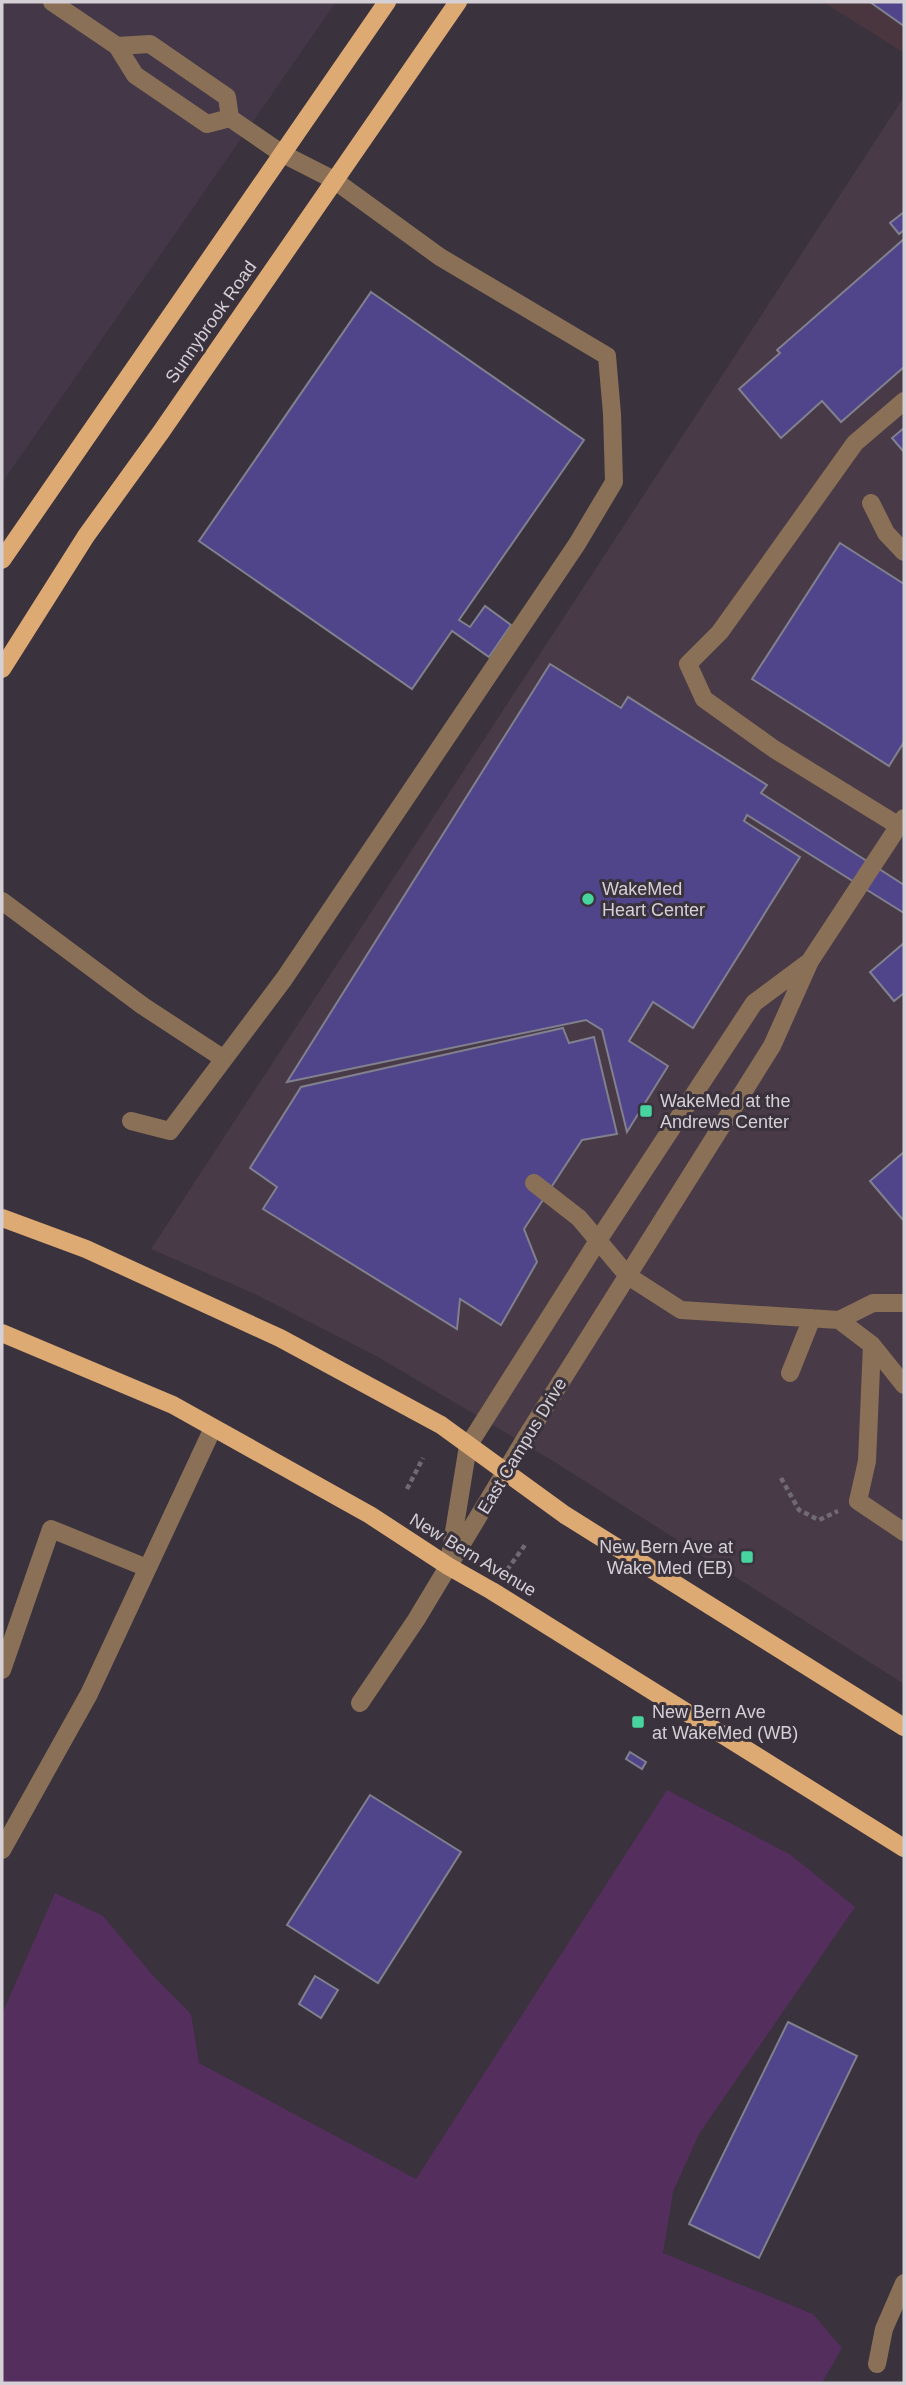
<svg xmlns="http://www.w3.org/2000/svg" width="906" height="2385" font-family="Arial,sans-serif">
  <rect width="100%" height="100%" fill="#3a323c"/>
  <path fill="#443747" d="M 2,2 L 336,2 L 2,483 Z"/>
  <path fill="#49363f" d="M 823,2 L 904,2 L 904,53 Z"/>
  <path fill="#493a47" d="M 904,97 L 904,1684 L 550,1459 L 378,1357 L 255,1294 L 151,1249 Z"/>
  <path fill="#542e5d" d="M 667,1790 L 791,1855 L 855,1907 L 699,2134 L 673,2192 L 663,2253 L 813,2314 L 842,2348 L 822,2383 L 2,2383 L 2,2014 L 55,1893 L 103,1916 L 156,1979 L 191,2014 L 199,2063 L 416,2179 Z"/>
  <path fill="#50458a" stroke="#81808e" stroke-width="2" d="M 870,2 L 904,2 L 904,26 Z
    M 904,212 L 904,230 L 899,234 L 890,223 Z
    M 904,239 L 904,367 L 841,422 L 822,401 L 781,438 L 739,389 L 780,353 L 777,350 Z
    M 371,292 L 584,440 L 459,620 L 470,627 L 485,606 L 511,625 L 489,657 L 452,631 L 412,689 L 199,541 Z
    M 904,428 L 904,452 L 892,438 Z
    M 840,543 L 904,584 L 904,742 L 889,766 L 752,679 Z
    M 550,664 L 621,708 L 628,697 L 767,785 L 761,793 L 904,885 L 904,913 L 747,815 L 744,821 L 800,857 L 693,1028 L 653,1002 L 629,1041 L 668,1066 L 627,1132 L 602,1030 L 586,1020 L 287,1082 Z
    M 904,943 L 904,993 L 894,1001 L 870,972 Z
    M 563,1028 L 569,1043 L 594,1037 L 617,1134 L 582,1140 L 524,1229 L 537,1262 L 501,1325 L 460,1299 L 457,1329 L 263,1209 L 277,1187 L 250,1168 L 301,1087 Z
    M 904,1152 L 904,1221 L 870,1181 Z
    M 630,1752 L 646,1762 L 642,1769 L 626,1759 Z
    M 370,1795 L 461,1852 L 378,1983 L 287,1925 Z
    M 315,1976 L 338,1990 L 321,2018 L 299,2004 Z
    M 788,2022 L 857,2056 L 759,2258 L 689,2224 Z"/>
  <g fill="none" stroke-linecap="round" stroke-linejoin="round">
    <path stroke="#716a73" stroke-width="4.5" stroke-dasharray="5 3.5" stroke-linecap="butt" d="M 781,1478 L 799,1510 L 819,1520 L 838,1511
      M 407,1489 L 423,1458
      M 507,1570 L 525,1545"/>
    <path stroke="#8a7057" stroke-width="18" d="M 52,2 L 117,46 L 135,75 L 207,124 L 230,118
      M 117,46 L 150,44 L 227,97 L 230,118 L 281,153 L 334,180 L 440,257 L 607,356 L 612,414 L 614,482 L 577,544 L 284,979 L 170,1131 L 131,1121
      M 871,503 L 886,533 L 904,552
      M 899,826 L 774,749 L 704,699 L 688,664 L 720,632 L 855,443 L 904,401
      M 2,901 L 143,1006 L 224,1059
      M 534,1183 L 579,1218 L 628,1276 L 681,1310 L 839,1320 L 873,1303 L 904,1303
      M 839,1320 L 872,1345 L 904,1385
      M 872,1345 L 867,1461 L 858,1501 L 904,1532
      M 790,1373 L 812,1318
      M 450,1556 L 468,1446 L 599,1239 L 754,1003 L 809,962
      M 2,1670 L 51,1529 L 147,1568
      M 360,1703 L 416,1620 L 528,1434 L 772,1046 L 810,961 L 904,818
      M 2,1850 L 89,1694 L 213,1428
      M 877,2364 L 884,2329 L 904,2283"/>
    <path stroke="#deaa74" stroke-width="18" d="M 2,560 L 387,2
      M 2,669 L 86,536 L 161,432 L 458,2
      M 2,1218 L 86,1249 L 280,1338 L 441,1425 L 565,1515 L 904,1727
      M 2,1333 L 173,1405 L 370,1515 L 448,1566 L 492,1591 L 904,1848"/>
  </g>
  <g fill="#47d49e" stroke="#3a323c" stroke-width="2.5">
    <circle cx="588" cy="899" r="7"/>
    <rect x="639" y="1104" width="14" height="14" rx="3.5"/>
    <rect x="740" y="1550" width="14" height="14" rx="3.5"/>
    <rect x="631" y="1715" width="14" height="14" rx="3.5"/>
  </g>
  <g text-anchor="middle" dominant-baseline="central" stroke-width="6" stroke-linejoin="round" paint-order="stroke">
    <g font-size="18" fill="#d5cfd6" stroke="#3a323c">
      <text transform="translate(211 322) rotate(-55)">Sunnybrook Road</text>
      <text transform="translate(522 1446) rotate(-59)">East Campus Drive</text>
      <text transform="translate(473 1555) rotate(31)">New Bern Avenue</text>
    </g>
    <g font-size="18" fill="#d5cfd6" stroke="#3a323c" text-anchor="start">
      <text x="602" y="889">WakeMed<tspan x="602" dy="21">Heart Center</tspan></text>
      <text x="660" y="1101">WakeMed at the<tspan x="660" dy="21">Andrews Center</tspan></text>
      <text x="733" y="1547" text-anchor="end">New Bern Ave at<tspan x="733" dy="21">Wake Med (EB)</tspan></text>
      <text x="652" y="1712">New Bern Ave<tspan x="652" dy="21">at WakeMed (WB)</tspan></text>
    </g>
  </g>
  <rect width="906" height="2385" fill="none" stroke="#d5cfd6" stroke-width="7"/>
</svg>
